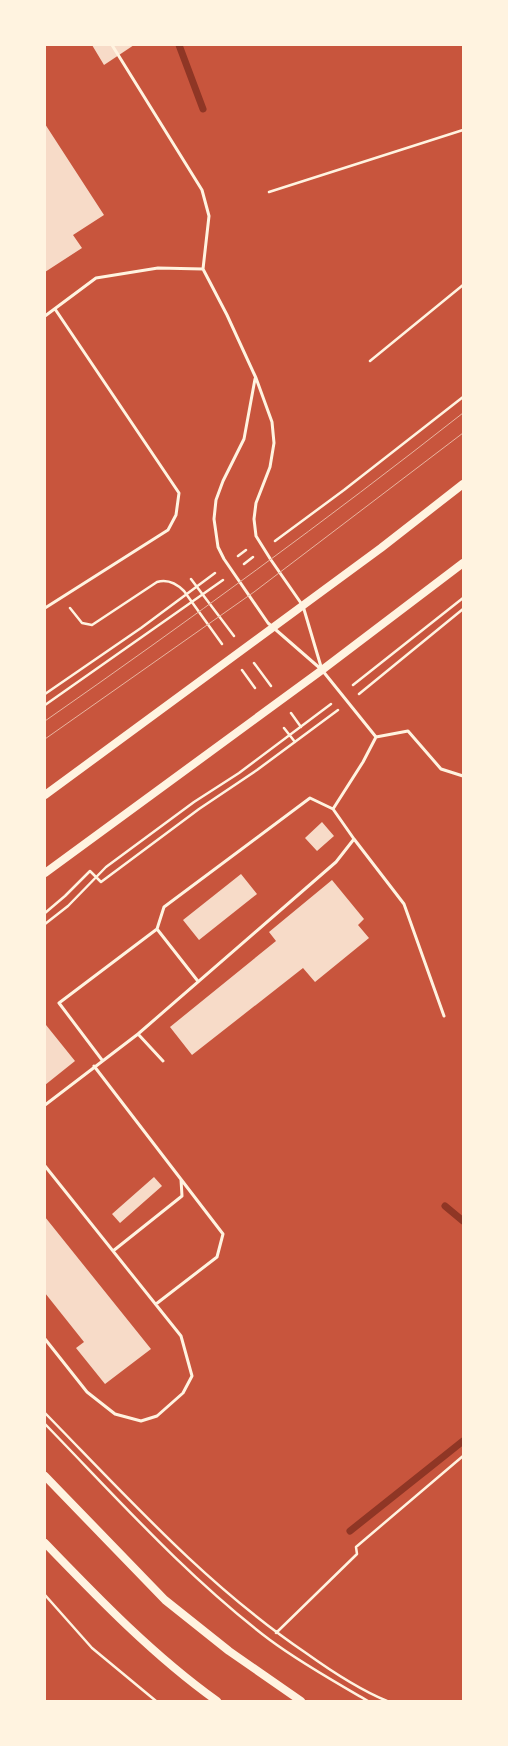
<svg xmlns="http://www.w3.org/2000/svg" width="508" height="1746" font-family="'Roboto Condensed',sans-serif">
  <rect width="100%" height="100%" fill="#c8553d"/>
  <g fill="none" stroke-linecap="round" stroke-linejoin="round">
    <path stroke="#8f3625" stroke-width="7" d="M 179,45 L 203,109
      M 445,1206 L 463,1221
      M 350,1531 L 463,1441"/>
  </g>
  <path fill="#f7dbc8" d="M 92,45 L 134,45 L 104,65 Z
    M 45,124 L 104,215 L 73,235 L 82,248 L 45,272 Z
    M 322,822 L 334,836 L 317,851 L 305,838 Z
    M 241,874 L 257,894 L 199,940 L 183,920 Z
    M 332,880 L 364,919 L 358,925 L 369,938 L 315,982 L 303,968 L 192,1055 L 170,1027 L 276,941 L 269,932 Z
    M 46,1025 L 75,1061 L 45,1085 L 45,1026 Z
    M 154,1177 L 162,1186 L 120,1223 L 112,1214 Z
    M 45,1217 L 151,1349 L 105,1384 L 76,1348 L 84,1342 L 45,1293 Z"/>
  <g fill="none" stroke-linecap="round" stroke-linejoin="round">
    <path stroke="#fff3e0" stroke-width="2.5" d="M 269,192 L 463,130
      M 370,361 L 463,285
      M 275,541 L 344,490 L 463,397
      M 238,556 L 246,550
      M 244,564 L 253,557
      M 191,579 L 234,636
      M 70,608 L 82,623 L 92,625 L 157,582 C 167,579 176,583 184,591 L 222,644
      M 254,663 L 271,686
      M 242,670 L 255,688
      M 353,685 L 463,598
      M 45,694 L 141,628 L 215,573
      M 359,694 L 463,609
      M 45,705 L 223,580
      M 291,713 L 301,727
      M 284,728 L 295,742
      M 45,913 L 65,896 L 90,871 L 101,882 L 199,809 L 257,770 L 338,710
      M 45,924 L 68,906 L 106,867 L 194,802 L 239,773 L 331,704
      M 45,1413 C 128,1498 207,1586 306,1653 C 331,1671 358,1689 387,1701
      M 45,1424 C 117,1498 187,1577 270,1640 C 301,1663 335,1682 368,1701
      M 45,1595 L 92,1648 L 156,1701
      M 276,1633 L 357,1554 L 356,1547 L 463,1456"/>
    <path stroke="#fff3e0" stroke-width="3" d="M 112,45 L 202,190 L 209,216 L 203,269
      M 45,316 L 96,278 L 158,268 L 203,269 L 227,315 L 256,378 L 272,422 L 274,443 L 270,467 L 256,503 L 254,519 L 256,536 L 271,560 L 303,606 L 322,670
      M 255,379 L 244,439 L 223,481 L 216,500 L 214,519 L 218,547 L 224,559 L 268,623 L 322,670 L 376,737
      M 45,608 L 168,530 L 176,515 L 179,493 L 55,309
      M 376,737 L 408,731 L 441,769 L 463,776
      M 333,809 L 363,762 L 376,737
      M 354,839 L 404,904 L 444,1016
      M 138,1034 L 163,1061
      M 102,1060 L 59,1003 L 157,929
      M 94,1066 L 223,1234 L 217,1257 L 156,1304
      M 45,1105 L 138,1034 L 336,862 L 354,839 L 333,809 L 310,798 L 164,907 L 157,929 L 197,980
      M 45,1166 L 181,1336 L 192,1376 L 183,1393 L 157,1416 L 141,1421 L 115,1414 L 87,1392 L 45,1339
      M 113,1251 L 182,1196 L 181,1180"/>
    <path stroke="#fff3e0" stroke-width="8" d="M 45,795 L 381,548 L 463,484
      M 45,873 L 322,670 L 463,563
      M 45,1476 L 165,1600 L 229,1651 L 301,1701
      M 45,1543 C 99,1599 154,1656 217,1701"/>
    <path stroke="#e9b49f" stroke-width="1" d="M 45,721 C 187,622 327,520 463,413
      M 45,739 L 254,592 L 463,433"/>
  </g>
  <rect width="508" height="1746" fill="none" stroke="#fff3e0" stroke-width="92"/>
</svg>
